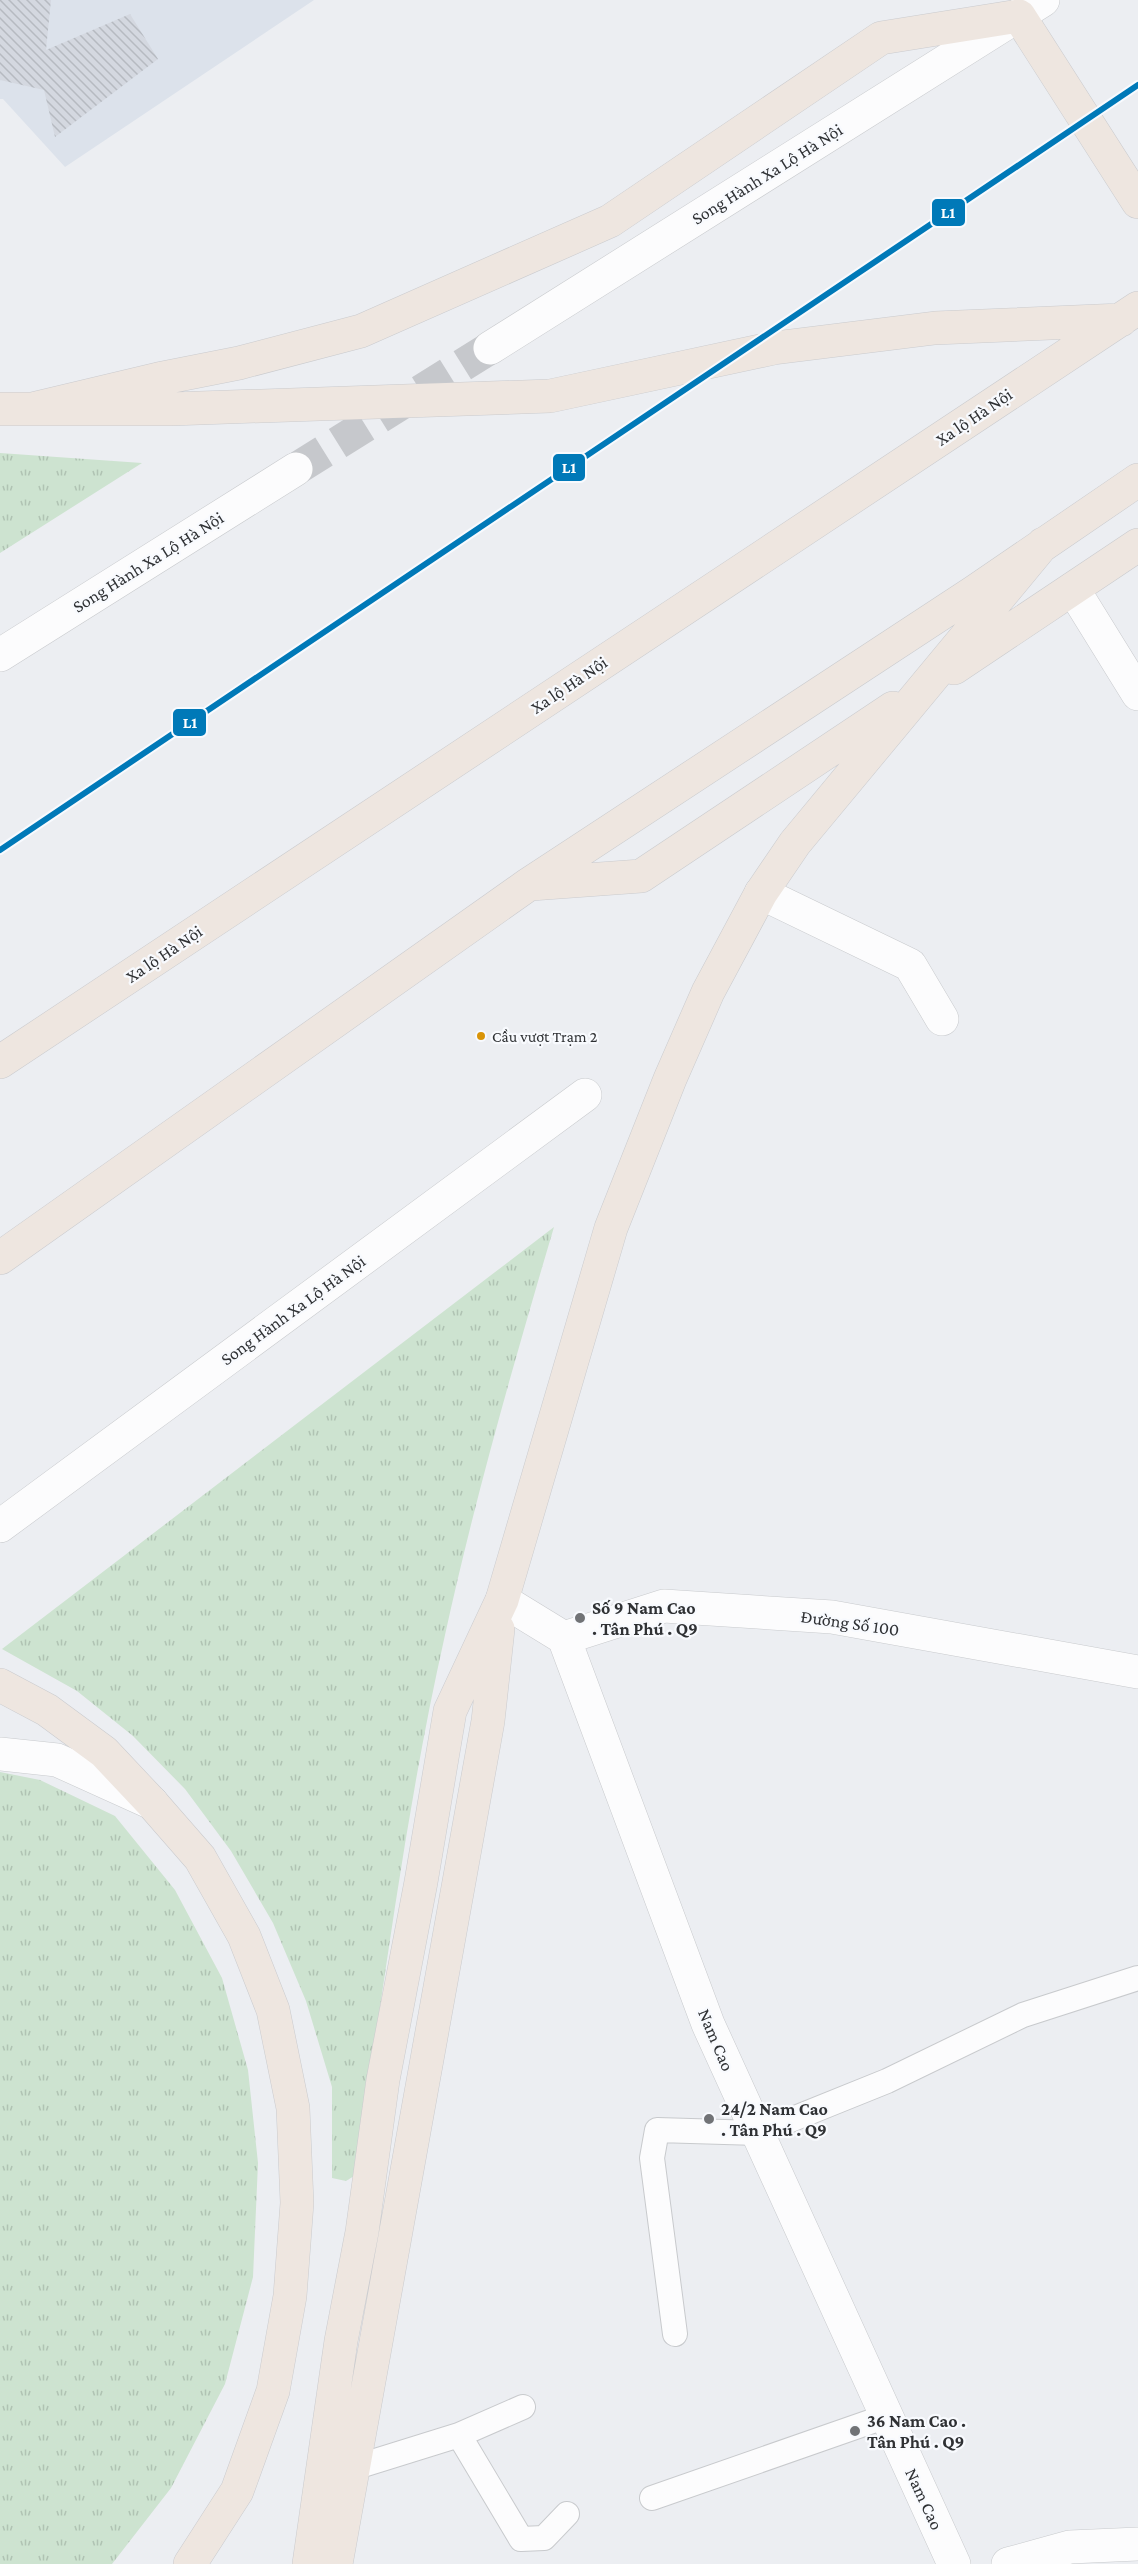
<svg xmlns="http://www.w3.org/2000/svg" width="1138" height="2564" font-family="'Crimson Pro',serif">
  <defs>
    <pattern id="grass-tufts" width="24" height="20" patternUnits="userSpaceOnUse" patternTransform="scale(1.5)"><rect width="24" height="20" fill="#cde3d0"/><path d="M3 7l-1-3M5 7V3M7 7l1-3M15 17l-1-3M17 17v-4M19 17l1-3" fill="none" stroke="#b0c3b3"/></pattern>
    <pattern id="building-back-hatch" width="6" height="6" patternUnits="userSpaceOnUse" patternTransform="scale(1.5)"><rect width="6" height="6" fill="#d4d8e0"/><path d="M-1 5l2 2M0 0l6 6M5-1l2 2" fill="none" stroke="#b6bac1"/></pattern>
  </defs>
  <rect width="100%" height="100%" fill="#eceef2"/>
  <path fill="#dce2eb" d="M 0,0 L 314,0 L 65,167 L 3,99 L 0,99 Z"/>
  <path fill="url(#grass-tufts)" d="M 0,453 L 142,463 L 0,553 Z
    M 554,1227 C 514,1362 475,1498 445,1635 C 406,1808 384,1984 358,2159 L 354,2176 L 346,2181 L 332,2178 L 332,2087 L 306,2001 L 273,1923 L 231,1851 L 185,1789 L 133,1736 L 77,1691 L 2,1649 Z
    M 0,1772 L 40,1780 L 115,1816 L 175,1890 L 222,1978 L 248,2070 L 258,2163 L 253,2277 L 225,2384 L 171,2488 L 112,2564 L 0,2564 Z"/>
  <path fill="url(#building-back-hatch)" d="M 0,0 L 51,0 L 46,50 L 130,14 L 158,59 L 55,137 L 44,90 L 0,80 Z"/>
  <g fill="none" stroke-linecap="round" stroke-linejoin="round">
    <path stroke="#c6c8cc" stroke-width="33" stroke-dasharray="33 16" stroke-linecap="butt" d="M 296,469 L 490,348"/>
    <g stroke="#c8cacd" stroke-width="26">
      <path id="service" d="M 675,2334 L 652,2158 L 657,2130 L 758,2133 L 887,2081 L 1023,2015 L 1138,1978
        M 459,2435 L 521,2539 L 544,2538 L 567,2514
        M 353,2468 L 459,2435 L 523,2407
        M 652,2498 L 887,2416"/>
    </g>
    <g stroke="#c8cacd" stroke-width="34">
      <path id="minor" d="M 1073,589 L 1138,694
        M 761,893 L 910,965 L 942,1019
        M 564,1638 L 664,1606 L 832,1617 L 1138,1672
        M 1008,2564 L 1070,2547 L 1138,2544"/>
    </g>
    <g stroke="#c8cacd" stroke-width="34">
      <path id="tertiary" d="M 502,1600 L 564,1638 L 708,2024 L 954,2564"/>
    </g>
    <g stroke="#c8cacd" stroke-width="34">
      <path id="secondary" d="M 490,348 L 1043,0
        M 0,655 L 296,469
        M 0,1526 L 585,1095
        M 0,1754 L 57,1760 L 152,1803"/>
    </g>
    <g stroke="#cacbce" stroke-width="34">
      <path id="trunk" d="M 0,409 L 171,409 L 550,396 L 774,348 L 935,328 L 1121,320
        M 32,409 L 158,379 L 239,363 L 361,331 L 610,221 L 881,38 L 1019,16 L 1138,202
        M 954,668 L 1138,545
        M 531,884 L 641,876 L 893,708
        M 0,1062 L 1138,308
        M 0,1258 L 529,884 L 974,592 L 1138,480
        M 0,1685 L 47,1710 L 104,1752 L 152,1803 L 200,1858 L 244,1936 L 273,2010 L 293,2108 L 297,2203 L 290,2296 L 273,2391 L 237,2491 L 190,2564
        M 309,2564 L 341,2341 L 362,2232 L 383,2080 L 421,1882 L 450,1711 L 502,1600 L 611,1228 L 670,1079 L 708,992 L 761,893 L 795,843 L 1043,544
        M 336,2564 L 488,1721 L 498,1629"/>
    </g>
    <use href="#service" stroke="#fcfcfd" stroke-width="24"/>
    <use href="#minor" stroke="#fcfcfd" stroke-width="33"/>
    <use href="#tertiary" stroke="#fcfcfd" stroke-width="33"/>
    <use href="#secondary" stroke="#fcfcfd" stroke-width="33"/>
    <use href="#trunk" stroke="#eee6e0" stroke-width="33"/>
    <g stroke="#f8fafe" stroke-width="10">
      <path id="metro-1" d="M 0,850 L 1138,85"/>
    </g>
    <use href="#metro-1" stroke="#0079b8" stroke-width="6"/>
  </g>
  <circle fill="#d99408" stroke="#f8fafe" stroke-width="2" cx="481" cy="1036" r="5"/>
  <g fill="#717376" stroke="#f8fafe" stroke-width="2">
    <circle cx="580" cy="1618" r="6"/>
    <circle cx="709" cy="2119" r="6"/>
    <circle cx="855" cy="2431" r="6"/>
  </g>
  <g text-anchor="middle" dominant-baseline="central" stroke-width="4.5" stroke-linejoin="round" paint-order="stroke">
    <g font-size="16" fill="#2f3134" stroke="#f8fafe" text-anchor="start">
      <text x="492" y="1036">Cầu vượt Trạm 2</text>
    </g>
    <g font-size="18" fill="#2f3134" stroke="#f8fafe">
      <text transform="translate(767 174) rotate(-32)">Song Hành Xa Lộ Hà Nội</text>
      <text transform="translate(974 417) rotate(-34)">Xa lộ Hà Nội</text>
      <text transform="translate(148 562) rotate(-32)">Song Hành Xa Lộ Hà Nội</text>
      <text transform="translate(569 685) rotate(-34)">Xa lộ Hà Nội</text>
      <text transform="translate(164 954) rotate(-34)">Xa lộ Hà Nội</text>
      <text transform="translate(293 1310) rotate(-36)">Song Hành Xa Lộ Hà Nội</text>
      <text transform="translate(850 1623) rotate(8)">Đường Số 100</text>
      <text transform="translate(716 2040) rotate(67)">Nam Cao</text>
      <text transform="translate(924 2499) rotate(65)">Nam Cao</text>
    </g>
    <g font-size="18" font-weight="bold" fill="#2f3134" stroke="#f8fafe" text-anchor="start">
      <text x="592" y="1608">Số 9 Nam Cao<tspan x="592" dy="21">. Tân Phú . Q9</tspan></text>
      <text x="721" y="2109">24/2 Nam Cao<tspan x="721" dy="21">. Tân Phú . Q9</tspan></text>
      <text x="867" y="2421">36 Nam Cao .<tspan x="867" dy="21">Tân Phú . Q9</tspan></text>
    </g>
  </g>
  <g stroke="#f8fafe" stroke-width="2">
    <rect x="931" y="198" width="35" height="29" rx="6" fill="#0079b8"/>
    <rect x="552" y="453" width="34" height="29" rx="6" fill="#0079b8"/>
    <rect x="172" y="708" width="35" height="29" rx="6" fill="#0079b8"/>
  </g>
  <g font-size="16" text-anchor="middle" font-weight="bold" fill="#fff">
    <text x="948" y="218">L1</text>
    <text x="569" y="473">L1</text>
    <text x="190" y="728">L1</text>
  </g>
</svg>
